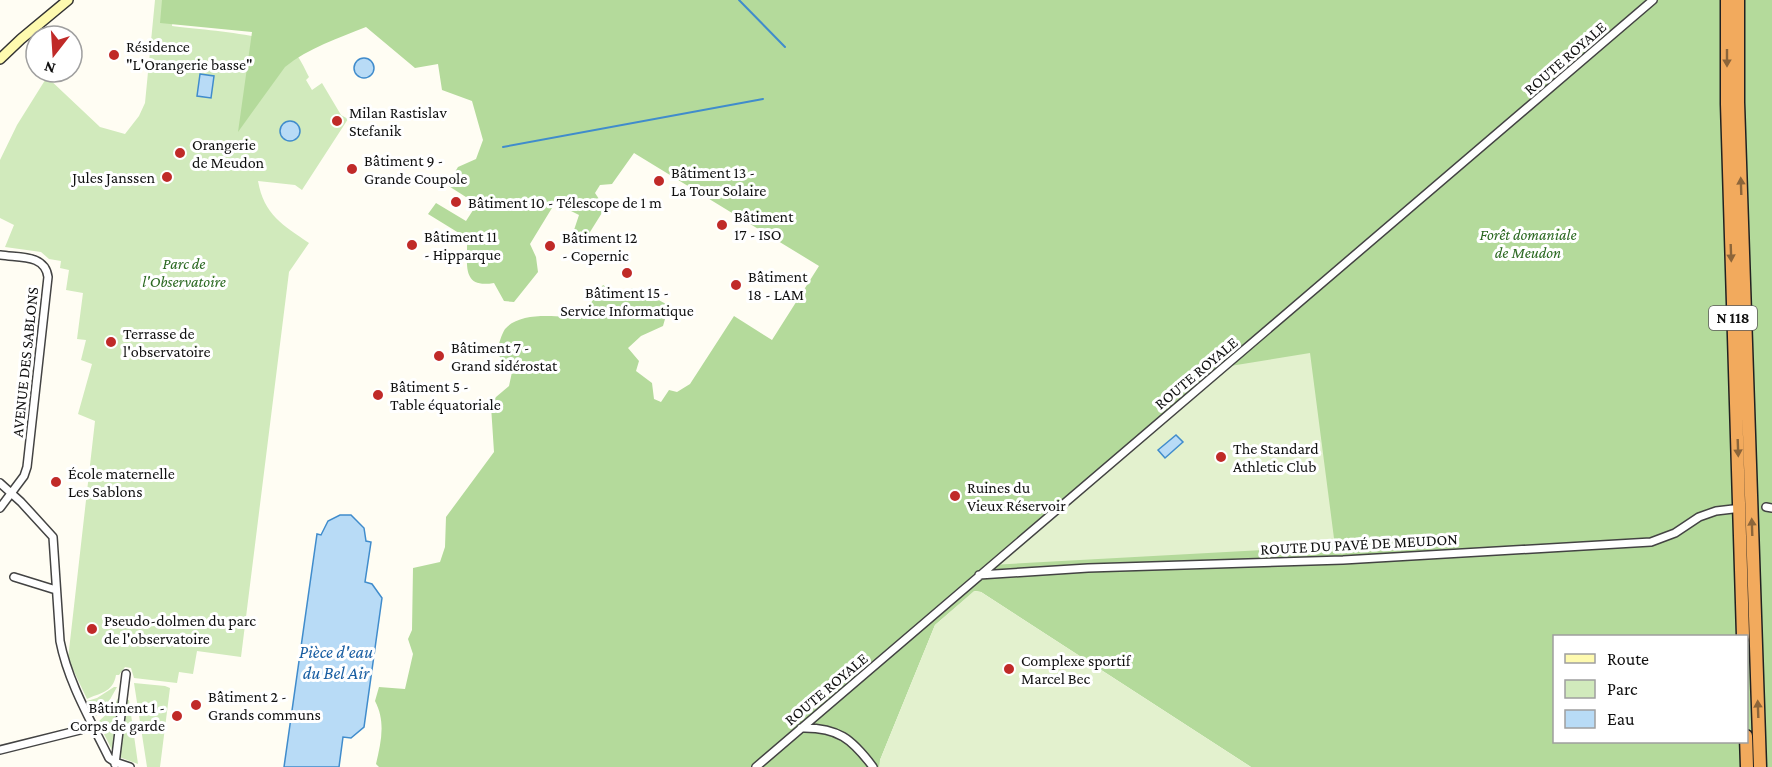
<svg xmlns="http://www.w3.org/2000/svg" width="1772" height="767" font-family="'Crimson Pro',serif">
  <rect width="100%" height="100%" fill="#fffdf3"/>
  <path fill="#d1eabc" d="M 155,0 L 175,0 L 172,26 C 201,30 269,33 291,50 C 300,56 304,68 309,77 L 306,80 L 312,90 L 322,83 L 341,115 L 348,119 L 302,190 L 295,185 L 258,181 C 264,215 283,225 309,243 L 289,272 L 241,657 L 197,651 L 193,674 L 179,672 L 177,683 L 134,678 L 131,668 L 125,667 L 119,675 L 116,675 C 113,693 99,693 87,699 L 68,659 L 95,421 L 78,414 L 92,364 L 81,360 L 86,340 L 77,339 L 83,293 L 66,290 L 69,270 L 60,268 L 61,261 L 49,259 L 41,252 L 5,247 L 14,225 L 0,218 L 0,160 L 17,125 L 47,77 L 100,127 L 125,134 L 139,116 L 145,103 Z
    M 134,683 L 165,686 L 170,688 L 160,767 L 147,767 Z
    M 114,687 L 117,687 L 108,703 L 96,716 L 87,701 L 97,698 Z
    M 118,698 L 120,699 L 113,752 L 98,722 L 113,708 Z
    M 127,700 L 129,700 L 138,764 L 119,757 Z"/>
  <path fill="#b4da9b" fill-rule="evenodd" d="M 162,0 L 1772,0 L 1772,767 L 1251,767 L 981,592 L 975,591 L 935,625 L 880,760 L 880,767 L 379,767 L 376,764 C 381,742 386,722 375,701 L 379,687 L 405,689 L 413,654 L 408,639 L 412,630 L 413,568 L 440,562 L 445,547 L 446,517 L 494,452 L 491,406 L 496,397 L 509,386 L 512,372 L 496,352 C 499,345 501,335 505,329 C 520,311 560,316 580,319 L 603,285 L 625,299 L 632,288 L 648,299 L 655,298 L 666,304 L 667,312 L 663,326 L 641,336 L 628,348 L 639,361 L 636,371 L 652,383 L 654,399 L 661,402 L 669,390 L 677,392 L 690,384 L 734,316 L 772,340 L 819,266 L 634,153 L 612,184 L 600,185 L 595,193 L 605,208 L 585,240 L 573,233 L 579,215 L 555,203 L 530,244 L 536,257 L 538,272 L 514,302 L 504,301 L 494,283 C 460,289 468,263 467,238 L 428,214 L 436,203 L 466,221 L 477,204 L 447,185 L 458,167 L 476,159 L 483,140 L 472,101 L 442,90 L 438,64 L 415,68 L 366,27 C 339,38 308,48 285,67 L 238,132 L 252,32 L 160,23 ZM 1554,636 L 1746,636 L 1746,742 L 1554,742 Z"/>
  <path fill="#e3f1ce" d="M 1310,353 L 1335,546 L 991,565 L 1224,367 Z
    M 974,591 L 981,592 L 1251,767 L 879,767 L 880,760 L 935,625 Z"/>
  <path fill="#b8dbf6" stroke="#408ccc" stroke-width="1.5" d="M354 68a10 10 0 1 1 20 0a10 10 0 1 1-20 0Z
    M 200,74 L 214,76 L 211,98 L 197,96 Z
    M280 131a10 10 0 1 1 20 0a10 10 0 1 1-20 0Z
    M 1176,435 L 1183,442 L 1165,458 L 1158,450 Z
    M 340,515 L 351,515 L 364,528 L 366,541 L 371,542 L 365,582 L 372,584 L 382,598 L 364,727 L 351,738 L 343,737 L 339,767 L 284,767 L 317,534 L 321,535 L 328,521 Z"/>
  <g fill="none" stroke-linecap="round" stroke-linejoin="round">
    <path stroke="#408ccc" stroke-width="2" d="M 739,0 L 785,47
      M 503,147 L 763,99"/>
    <g stroke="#434343" stroke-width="10">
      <path id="street" d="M 0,255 C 19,258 45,254 48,277 L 27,467 L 24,476 L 0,508
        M 0,483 L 21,502 L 53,537 L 60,641 C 68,682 91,721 109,758 L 115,762 L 130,767
        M 1766,507 L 1772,508
        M 979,575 L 1088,568 L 1343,560 L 1651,542 L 1675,533 L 1699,517 L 1716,511 L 1733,509
        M 14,577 L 56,590
        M 801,728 C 838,727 852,739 873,767
        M 0,750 L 80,730 L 92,724
        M 115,764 L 126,674
        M 756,767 L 1653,0"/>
    </g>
    <g stroke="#323232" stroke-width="12">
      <path id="secondary" d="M 0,59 L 21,39 L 68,0"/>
    </g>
    <g stroke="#212121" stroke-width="15">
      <path id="highway" d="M 1727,0 L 1727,104 L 1743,636
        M 1738,0 L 1738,102 L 1760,767
        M 1746,736 L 1747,767"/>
    </g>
    <use href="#street" stroke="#fff" stroke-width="7"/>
    <use href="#secondary" stroke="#fefaaf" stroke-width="9"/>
    <use href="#highway" stroke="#f2aa5d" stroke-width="12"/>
  </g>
  <defs><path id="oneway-solid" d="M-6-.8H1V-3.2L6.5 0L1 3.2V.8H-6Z" transform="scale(1.5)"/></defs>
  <g fill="#8c653a">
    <use href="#oneway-solid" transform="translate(1727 58) rotate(90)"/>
    <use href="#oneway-solid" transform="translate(1741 186) rotate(-92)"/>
    <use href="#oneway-solid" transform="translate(1731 253) rotate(88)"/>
    <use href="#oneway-solid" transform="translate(1738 448) rotate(88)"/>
    <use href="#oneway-solid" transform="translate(1752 527) rotate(-92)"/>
    <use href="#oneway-solid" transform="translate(1758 709) rotate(-92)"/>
  </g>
  <g fill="#c02a28" stroke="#fff" stroke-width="2">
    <circle cx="114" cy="55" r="6"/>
    <circle cx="337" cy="121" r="6"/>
    <circle cx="180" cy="153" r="6"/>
    <circle cx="352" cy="169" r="6"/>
    <circle cx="167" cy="177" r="6"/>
    <circle cx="659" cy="181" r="6"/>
    <circle cx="456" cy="202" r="6"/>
    <circle cx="722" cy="225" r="6"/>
    <circle cx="412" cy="245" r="6"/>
    <circle cx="550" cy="246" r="6"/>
    <circle cx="627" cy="273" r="6"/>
    <circle cx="736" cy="285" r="6"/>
    <circle cx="111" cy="342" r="6"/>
    <circle cx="439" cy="356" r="6"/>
    <circle cx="378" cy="395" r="6"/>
    <circle cx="1221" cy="457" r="6"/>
    <circle cx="56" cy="482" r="6"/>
    <circle cx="955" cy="496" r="6"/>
    <circle cx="92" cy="629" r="6"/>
    <circle cx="1009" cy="669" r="6"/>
    <circle cx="196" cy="705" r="6"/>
    <circle cx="177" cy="716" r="6"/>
  </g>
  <g text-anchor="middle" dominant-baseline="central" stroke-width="6" stroke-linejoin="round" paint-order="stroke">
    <rect fill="#fff" stroke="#585858" stroke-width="1.5" x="1709" y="306" width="48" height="24" rx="4.5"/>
    <g font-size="15" font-weight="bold" fill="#101010">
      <text x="1733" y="318">N 118</text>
    </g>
    <g font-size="16" fill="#101010" stroke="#fff" text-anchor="start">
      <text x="126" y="46">Résidence<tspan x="126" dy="18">"L'Orangerie basse"</tspan></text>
      <text x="349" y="112">Milan Rastislav<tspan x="349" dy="18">Stefanik</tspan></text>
      <text x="192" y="144">Orangerie<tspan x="192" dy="18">de Meudon</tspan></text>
      <text x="364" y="160">Bâtiment 9 -<tspan x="364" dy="18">Grande Coupole</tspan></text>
      <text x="671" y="172">Bâtiment 13 -<tspan x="671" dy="18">La Tour Solaire</tspan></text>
      <text x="155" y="177" text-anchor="end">Jules Janssen</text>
      <text x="468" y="202">Bâtiment 10 - Télescope de 1 m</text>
      <text x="734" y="216">Bâtiment<tspan x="734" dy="18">17 - ISO</tspan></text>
      <text x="424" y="236">Bâtiment 11<tspan x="424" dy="18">- Hipparque</tspan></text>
      <text x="562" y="237">Bâtiment 12<tspan x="562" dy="18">- Copernic</tspan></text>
      <text x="748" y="276">Bâtiment<tspan x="748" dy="18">18 - LAM</tspan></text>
      <text x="627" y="292" text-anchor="middle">Bâtiment 15 -<tspan x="627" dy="18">Service Informatique</tspan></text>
      <text x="123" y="333">Terrasse de<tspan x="123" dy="18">l'observatoire</tspan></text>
      <text x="451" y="347">Bâtiment 7 -<tspan x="451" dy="18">Grand sidérostat</tspan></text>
      <text x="390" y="386">Bâtiment 5 -<tspan x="390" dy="18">Table équatoriale</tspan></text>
      <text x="1233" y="448">The Standard<tspan x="1233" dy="18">Athletic Club</tspan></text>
      <text x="68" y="473">École maternelle<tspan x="68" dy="18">Les Sablons</tspan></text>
      <text x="967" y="487">Ruines du<tspan x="967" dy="18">Vieux Réservoir</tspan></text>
      <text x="104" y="620">Pseudo-dolmen du parc<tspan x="104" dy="18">de l'observatoire</tspan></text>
      <text x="1021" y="660">Complexe sportif<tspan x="1021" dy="18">Marcel Bec</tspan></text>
      <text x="208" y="696">Bâtiment 2 -<tspan x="208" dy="18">Grands communs</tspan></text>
      <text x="165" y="707" text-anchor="end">Bâtiment 1 -<tspan x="165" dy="18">Corps de garde</tspan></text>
    </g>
    <g font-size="16" fill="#101010" stroke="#fff">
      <text transform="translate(1565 58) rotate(-41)">ROUTE ROYALE</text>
      <text transform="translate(25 362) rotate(-84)">AVENUE DES SABLONS</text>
      <text transform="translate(1196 373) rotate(-40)">ROUTE ROYALE</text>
      <text transform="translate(1359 544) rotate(-3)">ROUTE DU PAVÉ DE MEUDON</text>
      <text transform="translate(826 689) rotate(-40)">ROUTE ROYALE</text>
    </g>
    <g font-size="16" font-style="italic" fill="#2a6820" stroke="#fff">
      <text x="1528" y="234">Forêt domaniale<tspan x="1528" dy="18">de Meudon</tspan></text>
      <text x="184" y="263">Parc de<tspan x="184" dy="18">l'Observatoire</tspan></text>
    </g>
    <g font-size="18" font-style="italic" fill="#195ea2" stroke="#fff">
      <text x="336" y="652">Pièce d'eau<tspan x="336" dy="21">du Bel Air</tspan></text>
    </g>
  </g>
  <rect x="1553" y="635" width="195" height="108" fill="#ffffff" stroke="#9f9f9f" stroke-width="1.5"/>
  <rect x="1565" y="654" width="30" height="9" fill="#fefaaf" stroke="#9f9f9f" stroke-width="1.5"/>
  <text x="1607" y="665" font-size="18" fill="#101010">Route</text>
  <rect x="1565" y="680" width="30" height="18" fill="#d1eabc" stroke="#9f9f9f" stroke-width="1.5"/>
  <text x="1607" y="695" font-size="18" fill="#101010">Parc</text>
  <rect x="1565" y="710" width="30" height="18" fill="#b8dbf6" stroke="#9f9f9f" stroke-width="1.5"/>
  <text x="1607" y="725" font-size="18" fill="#101010">Eau</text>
  <g transform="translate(54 54) rotate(197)"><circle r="28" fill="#ffffff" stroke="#9f9f9f" stroke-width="1.5"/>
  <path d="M0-4.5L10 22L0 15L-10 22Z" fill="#c02a28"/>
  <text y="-9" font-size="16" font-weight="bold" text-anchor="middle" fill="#101010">N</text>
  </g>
</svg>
